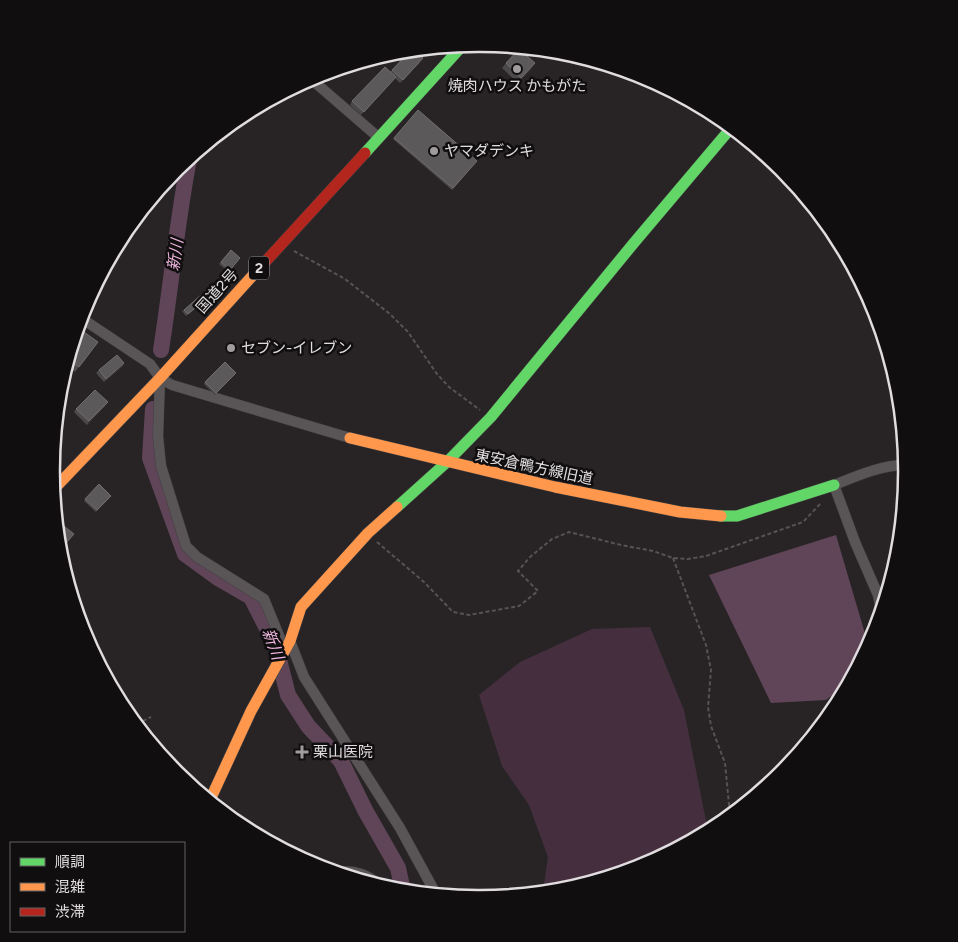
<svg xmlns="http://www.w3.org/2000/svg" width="958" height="942" font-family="Figtree,'Noto Sans JP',sans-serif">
  <rect width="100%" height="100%" fill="#282426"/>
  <path fill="#452f3e" d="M 650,627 L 684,710 L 708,831 L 642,866 L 562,890 L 543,892 L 548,857 L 529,805 L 502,766 L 479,695 L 520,662 L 592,629 Z"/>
  <path fill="#604558" d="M 836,535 L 868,644 L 848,683 L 826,700 L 771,703 L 709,575 Z"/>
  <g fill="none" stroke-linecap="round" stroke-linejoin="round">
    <path stroke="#604558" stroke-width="16" d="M 161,350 C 171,286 177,222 189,159
      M 153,409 L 150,458 L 185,554 L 218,578 L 251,597 L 275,644 L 288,695 L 308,726 L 341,761 L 365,810 L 398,868 L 403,891"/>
    <g stroke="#423f41" stroke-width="11">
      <path id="street" d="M 311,79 L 378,137
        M 81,318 L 150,364 L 160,378 L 158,436 L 161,466 L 186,546 L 197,557 L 264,599 L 284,648
        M 160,378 L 172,385 L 350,438
        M 881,610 L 878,595 L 855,542 L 834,485 C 857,476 881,465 906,465
        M 290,641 L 304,677 L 400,828 L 436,894
        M 337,872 C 355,870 367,874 381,886"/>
    </g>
    <g stroke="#423f41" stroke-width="12">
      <path id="fast" d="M 365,153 L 463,45
        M 397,507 L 447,462 L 491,417 L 633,244 L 731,128
        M 721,516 L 737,516 L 834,485"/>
    </g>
    <g stroke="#423f41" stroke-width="12">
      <path id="slow" d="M 350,438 L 555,487 L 680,512 L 721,516
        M 54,489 L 160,378 L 255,273
        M 210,800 L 251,711 L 290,641 L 301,607 L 368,533 L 397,507"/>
    </g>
    <g stroke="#423f41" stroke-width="12">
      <path id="jam" d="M 255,273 L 365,153"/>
    </g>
    <path stroke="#555354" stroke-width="2" stroke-dasharray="4 2.5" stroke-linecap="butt" d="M 294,251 L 345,279 L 390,314 L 408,332 L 437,374 L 449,387 L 480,410
      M 377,542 L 424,582 L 453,612 L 469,615 L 519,606 L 538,591 L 518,571 L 530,557 L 552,539 L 569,532 L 621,545 L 653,551 L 673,558 L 688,559 L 706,556 L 803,522 L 821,503
      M 673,558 L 706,645 L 711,670 L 708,707 L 711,726 L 725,763 L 730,815
      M 137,724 L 151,717"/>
    <use href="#street" stroke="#595557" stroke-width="10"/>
    <use href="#fast" stroke="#63d668" stroke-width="11"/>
    <use href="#slow" stroke="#ff974d" stroke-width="11"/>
    <use href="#jam" stroke="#b3261e" stroke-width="11"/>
  </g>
  <path fill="#4b4949" d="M 420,62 L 400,83 L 395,78 L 361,115 L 350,105 L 352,101 L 390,72 L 392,70 Z
    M 506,63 L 531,69 L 518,83 L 502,68 Z
    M 418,110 L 477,161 L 452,190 L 393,139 Z
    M 231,250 L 240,258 L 229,272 L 219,264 Z
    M 205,300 L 186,316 L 182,311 L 184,310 Z
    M 98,342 L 75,372 L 67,366 L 72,349 Z
    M 124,363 L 122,367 L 104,382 L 96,373 L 99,370 Z
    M 236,373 L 215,395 L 204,384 L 205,382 Z
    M 105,406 L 87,425 L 74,412 L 76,409 Z
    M 111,496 L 96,512 L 84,501 L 85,499 Z"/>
  <path fill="#363434" d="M 535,63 L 531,69 L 518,83 L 521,78 Z
    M 124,363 L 122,367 L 104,382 L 106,379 Z
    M 108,402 L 105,406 L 87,425 L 89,421 Z"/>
  <path fill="#5b5959" stroke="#706d6e" d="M 519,49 L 535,63 L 521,78 L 506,63 Z
    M 414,50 L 423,58 L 403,80 L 392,70 L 410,51 Z
    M 385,67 L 396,77 L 364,112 L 352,101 Z
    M 418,110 L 477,161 L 453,188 L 394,138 Z
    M 231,250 L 240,258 L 230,270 L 221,262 Z
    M 201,295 L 205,300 L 188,314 L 184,310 Z
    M 84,332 L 98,342 L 79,367 L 69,359 L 72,349 Z
    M 117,355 L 124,363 L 106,379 L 99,370 Z
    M 225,362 L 236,373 L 216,393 L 205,382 Z
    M 95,390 L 108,402 L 89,421 L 76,409 Z
    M 99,484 L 111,496 L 97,510 L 85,499 Z
    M 60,523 L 74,534 L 60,550 L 57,527 Z"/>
  <g fill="#a09c9e" stroke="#100e0f" stroke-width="2">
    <circle cx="517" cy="69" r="5"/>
    <circle cx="434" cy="151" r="5"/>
    <circle cx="231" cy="348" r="5"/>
    <path d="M299.5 744.5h5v5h5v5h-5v5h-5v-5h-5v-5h5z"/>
  </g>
  <g text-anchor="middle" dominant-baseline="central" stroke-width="5" stroke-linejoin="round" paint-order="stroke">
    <rect fill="#100e0f" stroke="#a29ea1" stroke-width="1" x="249" y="256.5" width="20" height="23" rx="4"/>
    <g font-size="14" font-weight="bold" fill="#e0dcdf">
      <text x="259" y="268">2</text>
    </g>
    <g font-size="15" fill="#e0dcdf" stroke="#100e0f" text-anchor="start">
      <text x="517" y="86" text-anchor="middle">焼肉ハウス かもがた</text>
      <text x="444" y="151">ヤマダデンキ</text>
      <text x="241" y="348">セブン-イレブン</text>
      <text x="313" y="752">栗山医院</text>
    </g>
    <g font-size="15" fill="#e0dcdf" stroke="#100e0f">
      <text transform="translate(217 291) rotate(-48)">国道2号</text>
      <text transform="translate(534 467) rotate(12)">東安倉鴨方線旧道</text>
    </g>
    <g font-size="16" font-style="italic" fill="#ecb4db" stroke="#100e0f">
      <text transform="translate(175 255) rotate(-82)">新川</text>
      <text transform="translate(273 644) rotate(69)">新川</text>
    </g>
  </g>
  <path d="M0 0H958V942H0ZM478 52H480A418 418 0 0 1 898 470V472A418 418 0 0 1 480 890H478A418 418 0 0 1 60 472V470A418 418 0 0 1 478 52Z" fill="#100e0f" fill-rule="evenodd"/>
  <path fill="none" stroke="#e0dcdf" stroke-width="2.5" d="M478 52H480A418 418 0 0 1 898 470V472A418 418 0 0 1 480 890H478A418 418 0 0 1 60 472V470A418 418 0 0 1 478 52Z"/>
  <rect x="10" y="842" width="175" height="90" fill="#100e0f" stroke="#636062"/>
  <rect x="20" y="858" width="25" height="8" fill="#63d668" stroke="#636062"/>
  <text x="55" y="867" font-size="15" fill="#e0dcdf">順調</text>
  <rect x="20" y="883" width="25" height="8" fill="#ff974d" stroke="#636062"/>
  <text x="55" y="892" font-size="15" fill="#e0dcdf">混雑</text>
  <rect x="20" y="908" width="25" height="8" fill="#b3261e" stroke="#636062"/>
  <text x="55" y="917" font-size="15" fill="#e0dcdf">渋滞</text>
</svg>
